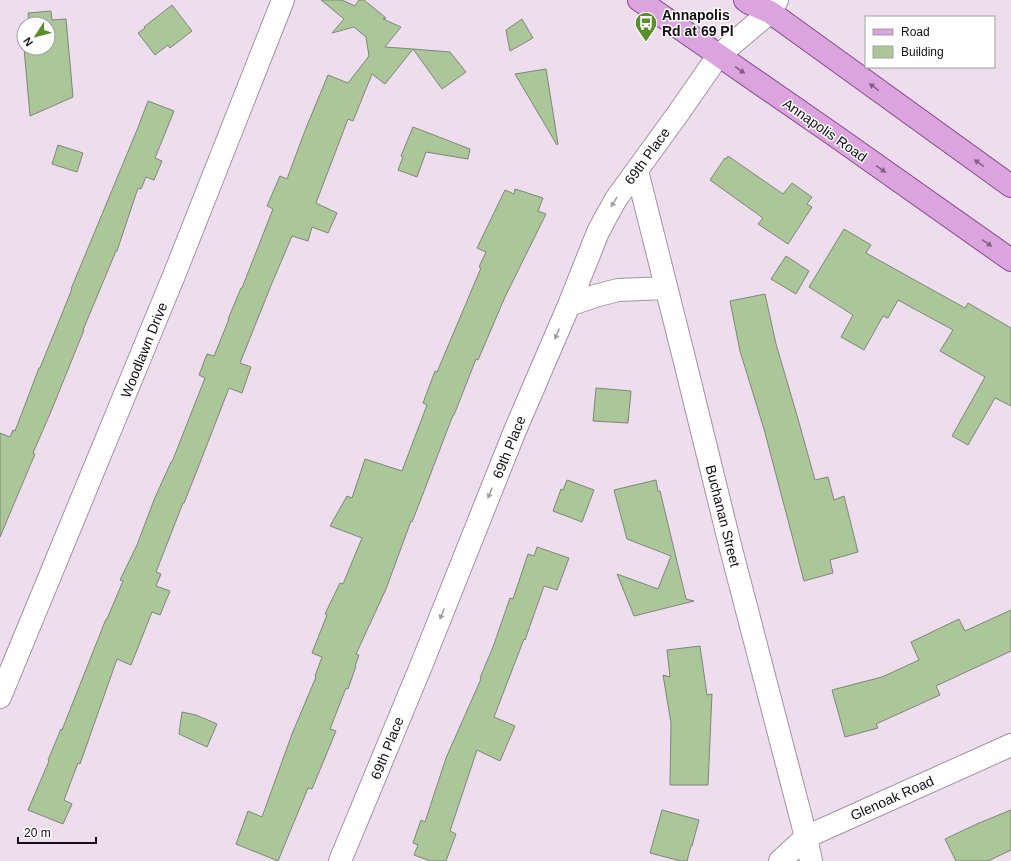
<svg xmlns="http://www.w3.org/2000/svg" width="1011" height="861" font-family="Helvetica,sans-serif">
  <rect width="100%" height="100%" fill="#eddded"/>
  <path fill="#abc699" stroke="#7d8777" d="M 321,0 L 342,0 L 355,6 L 359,0 L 364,0 L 386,18 L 383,19 L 401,27 L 385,47 L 413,49 L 385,84 L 372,74 L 353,121 L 348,119 L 316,203 L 337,213 L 328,233 L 312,227 L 308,241 L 292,236 L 272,283 L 240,363 L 251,367 L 242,393 L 229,388 L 196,473 L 184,503 L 183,503 L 156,572 L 161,574 L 156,586 L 170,591 L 160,615 L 152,612 L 131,665 L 117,659 L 80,764 L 78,763 L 64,800 L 72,804 L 63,824 L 28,810 L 49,761 L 48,760 L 61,729 L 62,730 L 106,619 L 107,619 L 123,581 L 120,580 L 137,545 L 154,500 L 171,462 L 172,462 L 205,378 L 199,375 L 207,354 L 214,356 L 229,319 L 228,319 L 241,288 L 242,288 L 273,209 L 267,206 L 280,176 L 287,179 L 306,128 L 328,75 L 348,83 L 369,56 L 366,37 L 354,27 L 332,33 L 344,19 Z
    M 172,5 L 192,31 L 170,48 L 168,45 L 155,55 L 138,33 L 145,28 L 144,27 Z
    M 51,11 L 52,20 L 66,19 L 73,97 L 30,116 L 24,48 L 48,48 L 48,24 L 29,24 L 28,13 Z
    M 522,19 L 533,38 L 510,51 L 506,30 Z
    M 413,49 L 450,52 L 466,72 L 442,89 Z
    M 546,69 L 558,144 L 557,145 L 515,74 Z
    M 148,101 L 174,111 L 155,158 L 162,161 L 154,180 L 146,177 L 141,189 L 138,188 L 117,251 L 116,251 L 83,330 L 84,330 L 52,409 L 33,453 L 35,454 L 0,537 L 0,433 L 10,437 L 13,430 L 15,431 L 39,368 L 40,368 L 72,289 L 71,289 L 137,130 Z
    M 413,127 L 470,149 L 468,159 L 426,152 L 417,177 L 398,170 L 403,157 L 401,156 Z
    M 58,145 L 83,153 L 77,172 L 52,164 Z
    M 728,156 L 783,194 L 792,183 L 812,197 L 807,204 L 812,207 L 788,244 L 758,224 L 763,218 L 710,180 L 725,158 L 726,159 Z
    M 515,189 L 543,198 L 538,211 L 546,214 L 505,297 L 478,360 L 476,359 L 454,415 L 453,415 L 421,499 L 412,522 L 411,521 L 386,589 L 356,654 L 359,655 L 355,666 L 356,666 L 348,689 L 346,688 L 330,729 L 336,731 L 312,789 L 308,788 L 278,861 L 236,844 L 248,811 L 262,817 L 292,734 L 316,677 L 315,676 L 322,657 L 312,653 L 327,615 L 325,614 L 340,583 L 343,584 L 362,538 L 330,526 L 347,496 L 352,498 L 365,459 L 402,471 L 427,405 L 423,403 L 435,371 L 437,372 L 481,268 L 479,267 L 486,252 L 477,248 L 505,190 L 514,194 Z
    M 844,229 L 871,245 L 866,253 L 965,308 L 968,303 L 1011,328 L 1011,406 L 995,398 L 968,445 L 952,436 L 985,377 L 940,351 L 953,330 L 898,300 L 888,318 L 883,316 L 864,350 L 841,337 L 853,315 L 809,287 Z
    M 786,256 L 809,271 L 796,294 L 771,279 Z
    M 765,294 L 776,344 L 798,419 L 815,480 L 828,477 L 834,500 L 844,496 L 858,552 L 830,560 L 833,573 L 804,581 L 764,429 L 740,351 L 730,301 Z
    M 596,388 L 631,391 L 628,423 L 593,421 Z
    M 567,480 L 594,490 L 582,522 L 553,511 L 561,489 L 563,490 Z
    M 656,480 L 658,491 L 660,491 L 686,599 L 694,601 L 634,616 L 617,574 L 658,589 L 671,556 L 627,539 L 614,490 Z
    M 537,547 L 569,558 L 557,590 L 544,586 L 525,640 L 524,639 L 494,717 L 515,726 L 500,761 L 477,750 L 450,831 L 456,834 L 446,861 L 430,861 L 414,855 L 418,845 L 413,843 L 421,820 L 425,822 L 446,758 L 481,679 L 480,678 L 493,647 L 510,598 L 513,599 L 528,554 L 534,556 Z
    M 1011,610 L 1011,651 L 936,686 L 940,695 L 876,724 L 878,728 L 845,737 L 832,690 L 882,677 L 919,660 L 911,642 L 959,619 L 965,631 Z
    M 700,646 L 707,695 L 712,694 L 708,785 L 670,785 L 671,723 L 663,675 L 670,677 L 667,650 Z
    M 182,712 L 196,715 L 217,724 L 207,747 L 179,734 Z
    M 662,810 L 699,820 L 692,846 L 691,846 L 687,861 L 681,861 L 650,853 Z
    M 1011,810 L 1011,850 L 988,861 L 956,861 L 945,839 L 979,823 Z"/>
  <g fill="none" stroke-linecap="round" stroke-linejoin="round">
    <g stroke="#a192a1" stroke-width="24">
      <path id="minor" d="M 637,171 L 685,362 L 731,549 L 806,837 L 811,861
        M 569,305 L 595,296 L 618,290 L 666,288
        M 0,697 L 175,273 L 283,0
        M 340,861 L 421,666 L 514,433 L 569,305 L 598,232 L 606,217 L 616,199 L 677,115 L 718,56 L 770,12 L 777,0
        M 780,861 L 806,837 L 1011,745"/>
    </g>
    <g stroke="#86488a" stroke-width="24">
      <path id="primary" d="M 639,0 L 834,135 L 1011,260
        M 745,0 L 749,3 L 770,12 L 1011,186"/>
    </g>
    <use href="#minor" stroke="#fff" stroke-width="22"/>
    <use href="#primary" stroke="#dca4df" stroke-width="22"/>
  </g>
  <defs><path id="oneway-solid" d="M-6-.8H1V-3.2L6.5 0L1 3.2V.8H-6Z"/></defs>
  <g fill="#826083">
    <use href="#oneway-solid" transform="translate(740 70) rotate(35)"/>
    <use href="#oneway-solid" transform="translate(874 87) rotate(-144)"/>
    <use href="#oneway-solid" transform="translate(979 163) rotate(-144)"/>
    <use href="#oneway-solid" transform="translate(881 169) rotate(35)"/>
    <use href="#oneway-solid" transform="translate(987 243) rotate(35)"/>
  </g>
  <g fill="#a19fa1">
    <use href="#oneway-solid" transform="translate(614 202) rotate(121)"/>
    <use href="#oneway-solid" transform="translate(557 334) rotate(113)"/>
    <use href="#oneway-solid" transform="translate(490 493) rotate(112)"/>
    <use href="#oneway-solid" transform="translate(442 614) rotate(112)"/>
  </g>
  <defs>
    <g id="bus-pin" transform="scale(1.15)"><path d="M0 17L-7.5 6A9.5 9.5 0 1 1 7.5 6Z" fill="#598e28" stroke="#fff"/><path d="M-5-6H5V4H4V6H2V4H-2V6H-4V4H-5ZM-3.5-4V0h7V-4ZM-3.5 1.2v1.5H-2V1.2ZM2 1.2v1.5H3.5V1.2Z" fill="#fff"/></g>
  </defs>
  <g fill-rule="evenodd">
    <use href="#bus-pin" x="646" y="23"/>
  </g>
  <g text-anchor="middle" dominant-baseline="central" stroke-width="3" stroke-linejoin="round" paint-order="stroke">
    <g font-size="14" font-weight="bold" fill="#130e13" stroke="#fff" text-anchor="start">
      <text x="662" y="15">Annapolis<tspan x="662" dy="16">Rd at 69 Pl</tspan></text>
    </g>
    <g font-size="14" fill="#130e13" stroke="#fff">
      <text transform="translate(825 130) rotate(35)">Annapolis Road</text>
      <text transform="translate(647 156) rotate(-54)">69th Place</text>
      <text transform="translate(144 350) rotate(-68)">Woodlawn Drive</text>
      <text transform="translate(509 447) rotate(-68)">69th Place</text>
      <text transform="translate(723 516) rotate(76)">Buchanan Street</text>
      <text transform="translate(387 748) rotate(-68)">69th Place</text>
      <text transform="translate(892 798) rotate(-24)">Glenoak Road</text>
    </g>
  </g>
  <rect x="865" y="16" width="130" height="52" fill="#ffffff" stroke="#a19fa1"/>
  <rect x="873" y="29" width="20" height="6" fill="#dca4df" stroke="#a19fa1"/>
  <text x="901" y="36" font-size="12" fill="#130e13">Road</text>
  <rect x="873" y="46" width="20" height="12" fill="#abc699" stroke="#a19fa1"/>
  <text x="901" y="56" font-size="12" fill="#130e13">Building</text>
  <g transform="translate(36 36) rotate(234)"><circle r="19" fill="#ffffff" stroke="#a19fa1"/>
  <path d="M0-3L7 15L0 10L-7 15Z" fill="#598e28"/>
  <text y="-6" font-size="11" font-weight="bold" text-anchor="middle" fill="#130e13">N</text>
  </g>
  <path d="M18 837v6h78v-6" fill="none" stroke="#130e13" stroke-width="2"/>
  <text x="24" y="837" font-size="12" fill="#130e13" stroke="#ffffff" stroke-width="3" paint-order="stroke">20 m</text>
</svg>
